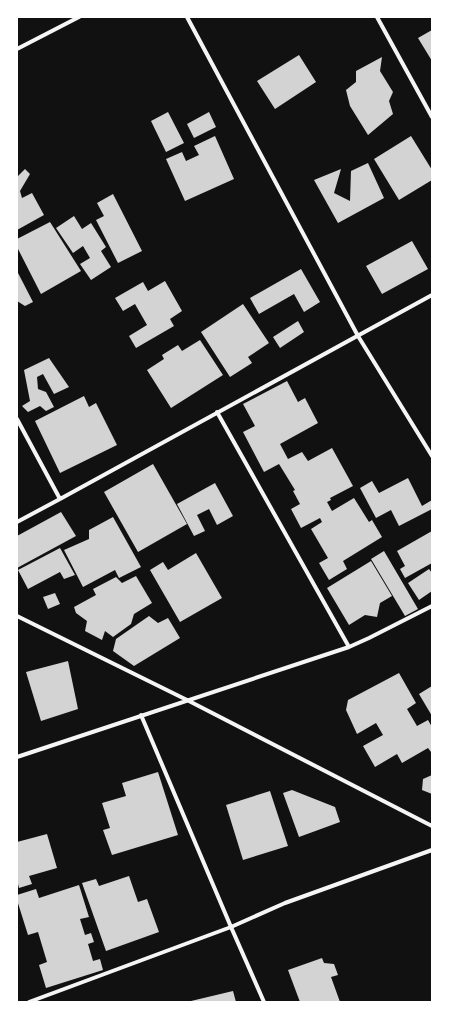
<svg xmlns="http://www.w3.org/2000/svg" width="449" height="1019" font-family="Poppins,sans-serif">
  <rect width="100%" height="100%" fill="#111"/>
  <path fill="#d3d3d3" d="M 432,30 L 432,61 L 418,38 Z
    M 299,55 L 316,82 L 275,109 L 257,81 Z
    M 382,57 L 380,71 L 393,92 L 389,101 L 393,114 L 368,135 L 350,106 L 346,90 L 356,82 L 356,71 Z
    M 168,112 L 184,143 L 166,152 L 151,121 Z
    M 209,112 L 216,127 L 194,138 L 187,124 Z
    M 215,136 L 234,179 L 185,201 L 166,159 L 182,152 L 186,161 L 199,155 L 194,146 Z
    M 411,136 L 432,170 L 432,180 L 399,200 L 374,159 Z
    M 368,163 L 384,198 L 338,223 L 314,180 L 341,169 L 334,193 L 350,201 L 351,171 Z
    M 25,169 L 30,174 L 20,191 L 22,198 L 32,193 L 44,215 L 17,230 L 17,177 Z
    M 113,194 L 142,251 L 118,263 L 96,220 L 104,216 L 97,203 Z
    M 74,216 L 82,229 L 91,223 L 106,247 L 101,251 L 111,267 L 91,280 L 80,264 L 90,258 L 83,246 L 73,253 L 56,228 Z
    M 50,222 L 81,271 L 41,294 L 17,247 L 17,239 Z
    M 412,241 L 428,269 L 382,294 L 366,266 Z
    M 301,269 L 320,302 L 304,312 L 294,294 L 259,314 L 250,298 Z
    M 17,271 L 33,302 L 25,306 L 17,301 Z
    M 165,281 L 182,311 L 170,319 L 174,326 L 136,348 L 129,336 L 147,325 L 135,304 L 123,311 L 115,298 L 143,282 L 148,291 Z
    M 243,304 L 269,343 L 248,357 L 252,363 L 230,377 L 201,332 Z
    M 298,321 L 304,332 L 280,348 L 273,337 Z
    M 200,340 L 223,375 L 171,408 L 147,370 L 164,359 L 162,355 L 178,345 L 182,351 Z
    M 49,358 L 69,387 L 54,394 L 43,374 L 37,377 L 38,389 L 46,392 L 54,407 L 46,411 L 40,406 L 28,412 L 22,406 L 30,401 L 24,370 Z
    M 287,381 L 298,402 L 305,398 L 318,423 L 280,444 L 288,459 L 302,452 L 308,461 L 332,448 L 353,486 L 330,498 L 331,500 L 327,502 L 332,511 L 354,498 L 369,522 L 372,520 L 382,537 L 343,561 L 347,569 L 329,580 L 319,563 L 328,558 L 311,529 L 322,522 L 320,518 L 301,528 L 291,509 L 300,504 L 293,491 L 295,490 L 279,464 L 264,472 L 243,432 L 255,426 L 243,404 Z
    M 84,396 L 89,407 L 96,403 L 117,445 L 60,473 L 35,421 Z
    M 153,464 L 187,524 L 138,552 L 104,492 Z
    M 408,478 L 422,506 L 432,500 L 432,509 L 399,526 L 391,510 L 376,518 L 360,488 L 372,481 L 379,493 Z
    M 215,483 L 233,516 L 217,525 L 209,509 L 197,515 L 205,531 L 194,536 L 177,504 Z
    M 61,512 L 76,536 L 17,568 L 17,536 Z
    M 113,517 L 141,567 L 119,578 L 115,570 L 83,587 L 64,550 L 89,539 L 89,530 Z
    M 432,531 L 432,563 L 405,578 L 400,569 L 405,566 L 397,551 Z
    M 60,548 L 75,575 L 64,579 L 60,572 L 28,589 L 18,570 Z
    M 384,551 L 418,609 L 405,616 L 371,559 Z
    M 196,553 L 222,598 L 180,622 L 150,570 L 163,562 L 168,570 Z
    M 371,561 L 392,596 L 380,603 L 377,617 L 365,615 L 349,625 L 327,588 Z
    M 429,569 L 432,573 L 432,591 L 419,600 L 408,583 Z
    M 136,576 L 152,603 L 134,614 L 131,624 L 113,637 L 105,631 L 102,640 L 85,631 L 87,621 L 76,613 L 74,607 L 96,595 L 93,589 L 116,577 L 122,583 Z
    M 55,593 L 60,604 L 48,609 L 43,597 Z
    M 149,616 L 158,623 L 168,618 L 180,638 L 134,666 L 113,651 L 116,639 Z
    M 68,661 L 78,709 L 41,721 L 26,672 Z
    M 399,673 L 416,703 L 407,709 L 417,726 L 428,720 L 432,727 L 432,751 L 431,752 L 428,748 L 402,763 L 397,754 L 375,767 L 363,746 L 383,735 L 376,723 L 357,734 L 346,710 L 348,700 Z
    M 432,686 L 432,716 L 419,694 Z
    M 158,772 L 178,835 L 112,855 L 103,830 L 110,828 L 102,803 L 126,796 L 122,783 Z
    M 432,775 L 432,794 L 422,790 L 423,779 Z
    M 292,790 L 335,807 L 340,822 L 299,837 L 283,793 Z
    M 270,791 L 288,846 L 243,860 L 226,805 Z
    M 47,834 L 57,868 L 29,876 L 32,884 L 19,888 L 17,880 L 17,842 Z
    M 129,876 L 138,902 L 147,899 L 159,932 L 106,951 L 82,883 L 96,879 L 99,886 Z
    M 79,885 L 89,917 L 80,919 L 85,935 L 91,933 L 94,942 L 88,944 L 93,961 L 100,959 L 103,970 L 46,988 L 39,965 L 47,962 L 38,932 L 28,935 L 17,900 L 17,895 L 36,889 L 39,898 Z
    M 322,958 L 324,963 L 334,964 L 338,975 L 331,977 L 340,1002 L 300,1002 L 288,970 Z
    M 233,991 L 236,1002 L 191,1002 L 191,1001 Z"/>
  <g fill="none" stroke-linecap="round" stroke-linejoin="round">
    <path stroke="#f5f5f5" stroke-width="4" d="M 187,17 L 358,336 L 432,456
      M 377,17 L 432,117
      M 17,49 L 79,17
      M 217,412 L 349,647
      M 17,419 L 60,499
      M 17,522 L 60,499 L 432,295
      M 17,616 L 187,700 L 432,826
      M 141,715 L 231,927 L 264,1002
      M 17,757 L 349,647 L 369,638 L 432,606
      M 29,1002 L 231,927 L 285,903 L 432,850"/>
  </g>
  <rect width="449" height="1019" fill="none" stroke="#ffffff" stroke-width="36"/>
</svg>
